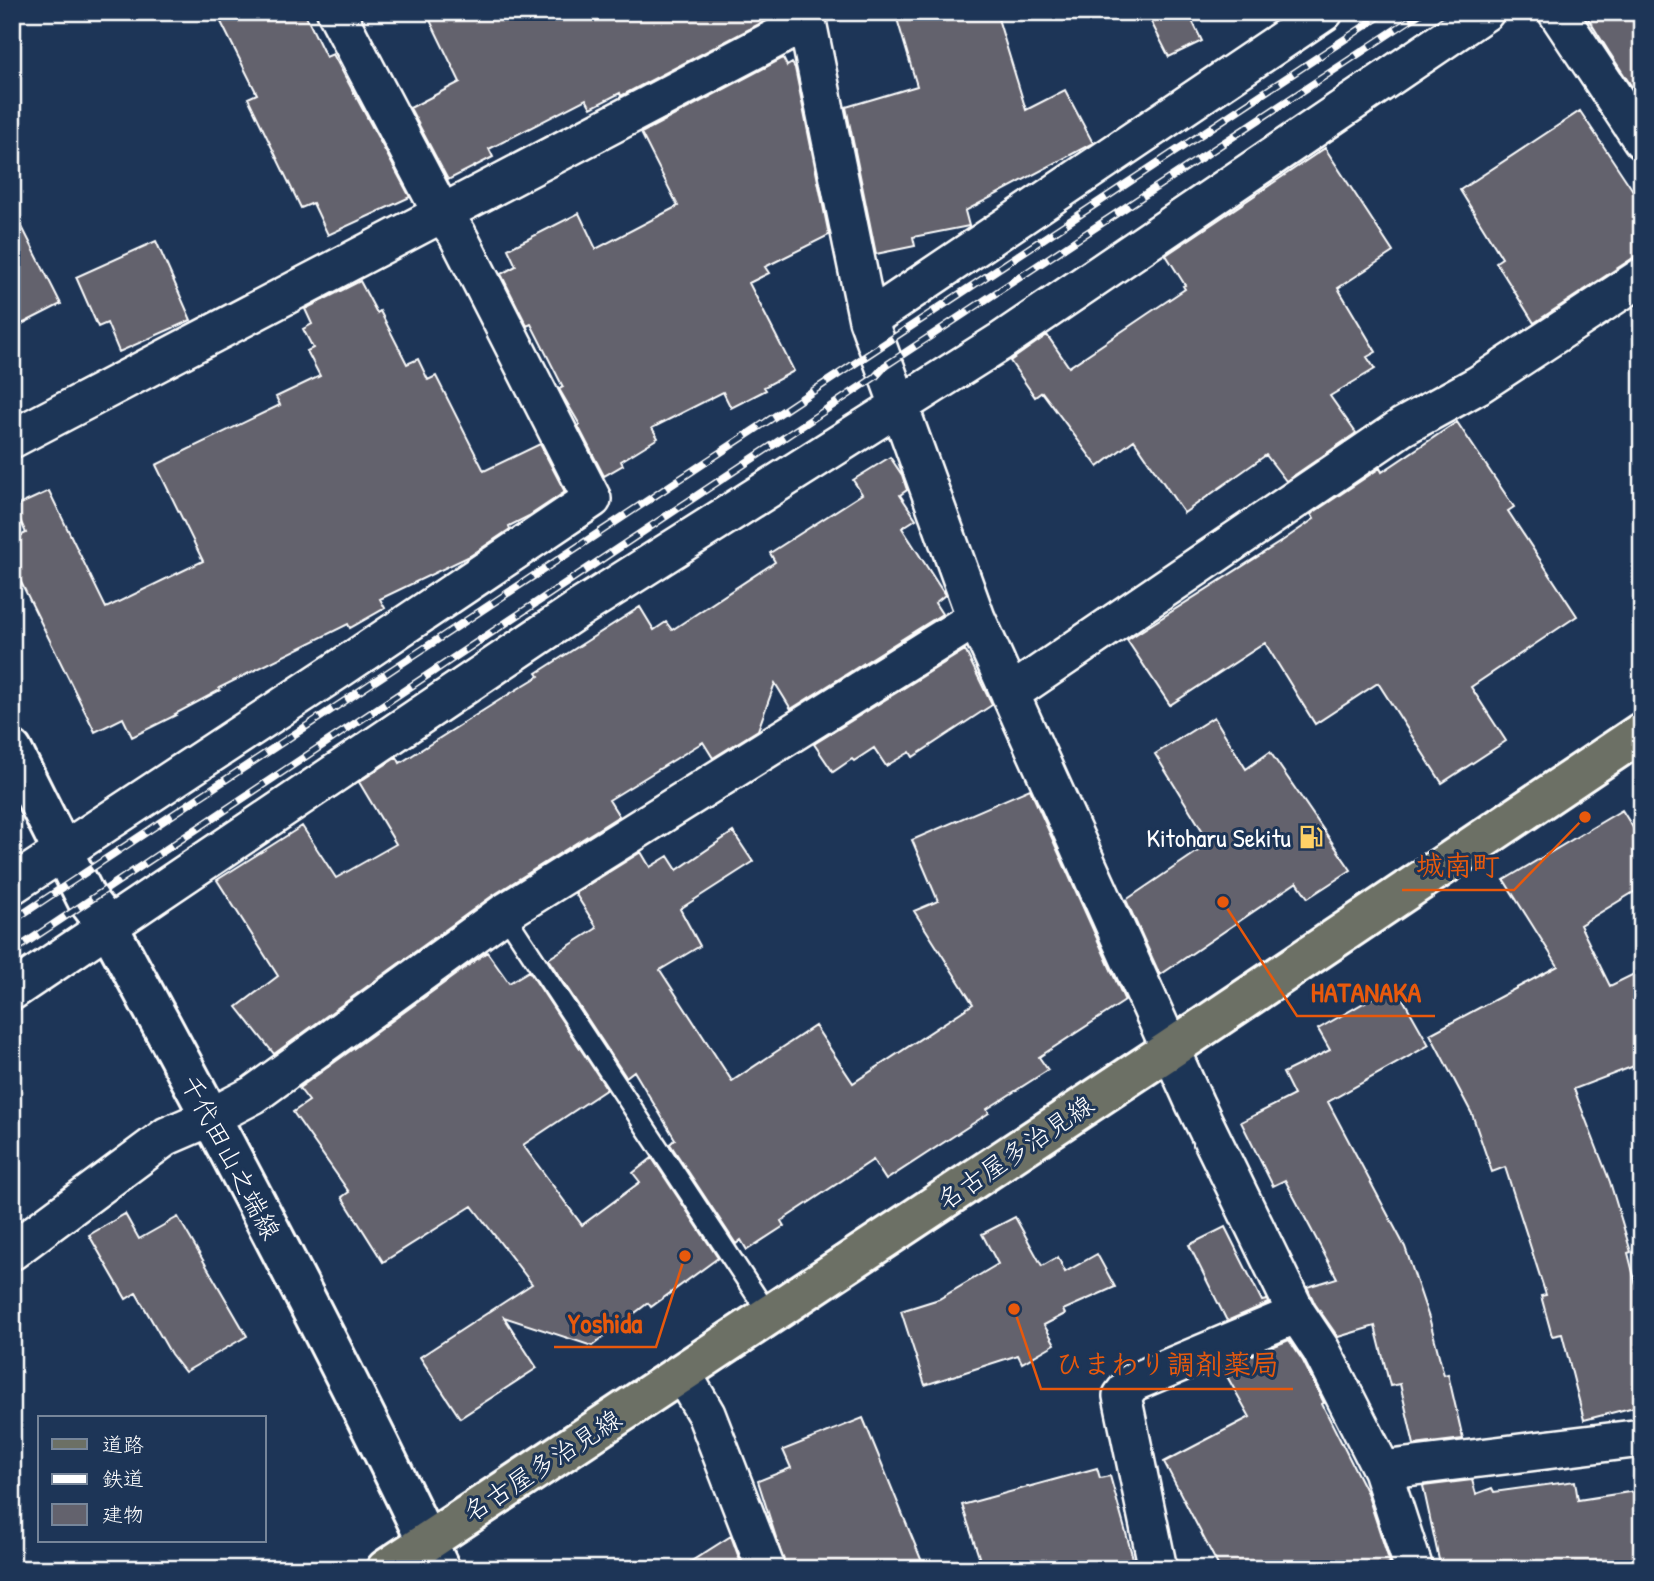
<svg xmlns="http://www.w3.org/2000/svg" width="1654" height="1581" font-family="'Patrick Hand','Klee One',sans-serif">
  <rect width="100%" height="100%" fill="#1d3557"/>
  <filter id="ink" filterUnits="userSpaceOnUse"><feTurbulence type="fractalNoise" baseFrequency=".0143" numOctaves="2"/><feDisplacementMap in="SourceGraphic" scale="14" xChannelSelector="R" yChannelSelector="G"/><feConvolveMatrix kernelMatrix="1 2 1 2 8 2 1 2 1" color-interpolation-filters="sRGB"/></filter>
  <g filter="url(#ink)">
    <path fill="#63626d" stroke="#fff" stroke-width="2" d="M 216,12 L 304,12 L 326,57 L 333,54 L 410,197 L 328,235 L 313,203 L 301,208 L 248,98 L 257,94 Z
      M 426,12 L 760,12 L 765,21 L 621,96 L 620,93 L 591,108 L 586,99 L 489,149 L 493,157 L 448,180 L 410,108 L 460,82 Z
      M 895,12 L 996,12 L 1026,110 L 1065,90 L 1093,143 L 965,211 L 969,226 L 913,237 L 915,246 L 876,254 L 846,107 L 917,86 Z
      M 1146,12 L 1188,12 L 1202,41 L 1169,57 Z
      M 1584,12 L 1642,12 L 1642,102 L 1609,52 Z
      M 783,58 L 787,66 L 792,63 L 795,68 L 829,235 L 765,267 L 769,273 L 749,283 L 794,371 L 764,387 L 766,390 L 731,408 L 723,392 L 652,428 L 658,438 L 621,461 L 623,465 L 604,476 L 578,426 L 580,425 L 559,389 L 563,387 L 531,324 L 527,326 L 501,274 L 516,266 L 508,249 L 579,213 L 596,249 L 678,206 L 641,133 Z
      M 1580,111 L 1642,204 L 1642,252 L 1534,323 L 1496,262 L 1502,258 L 1460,190 Z
      M 1325,148 L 1393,252 L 1338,288 L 1376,352 L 1367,357 L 1375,369 L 1330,396 L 1356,433 L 1286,481 L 1266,455 L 1184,513 L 1134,440 L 1098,467 L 1042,392 L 1035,397 L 1010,361 L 1047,335 L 1069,367 L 1149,313 L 1185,289 L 1183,286 L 1185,285 L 1166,255 Z
      M 12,207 L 61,304 L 12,329 Z
      M 156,241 L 191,320 L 119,352 L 107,323 L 98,327 L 76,277 Z
      M 360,281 L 377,313 L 380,311 L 407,364 L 418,359 L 428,380 L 436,376 L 484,471 L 540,444 L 565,492 L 529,516 L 509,526 L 510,529 L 470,556 L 380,599 L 385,608 L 350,628 L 348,624 L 219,688 L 220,690 L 175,714 L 176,715 L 132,737 L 123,718 L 95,732 L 12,564 L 12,540 L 26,533 L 14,507 L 49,491 L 106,608 L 203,561 L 156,465 L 280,405 L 276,397 L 320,376 L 307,351 L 313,348 L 303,329 L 312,324 L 305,309 Z
      M 1457,422 L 1514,507 L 1508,511 L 1577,616 L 1471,687 L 1506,741 L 1442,783 L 1378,683 L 1315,724 L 1265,643 L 1170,705 L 1127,640 L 1282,541 L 1314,519 L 1311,514 L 1380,468 L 1382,472 Z
      M 890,457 L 902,475 L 907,490 L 900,495 L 916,519 L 902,528 L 945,595 L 935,603 L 942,614 L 791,709 L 775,683 L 758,730 L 713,758 L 703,742 L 609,800 L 619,816 L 492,896 L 274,1054 L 237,1007 L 278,976 L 217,880 L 302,826 L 336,878 L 396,844 L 359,782 L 397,757 L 400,763 L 506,696 L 539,676 L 537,673 L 640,607 L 654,630 L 666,622 L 672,630 L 775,562 L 770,553 L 862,494 L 853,480 Z
      M 965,650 L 992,705 L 913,757 L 910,752 L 886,766 L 874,748 L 854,761 L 852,759 L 833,772 L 814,744 Z
      M 1214,717 L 1246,769 L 1270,752 L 1351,870 L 1308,898 L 1297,882 L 1160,975 L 1126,900 L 1210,843 L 1155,754 Z
      M 1030,789 L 1125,1001 L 1039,1057 L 1048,1070 L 987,1109 L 989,1113 L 886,1180 L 873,1160 L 781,1221 L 784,1226 L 747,1250 L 741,1240 L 736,1244 L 670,1144 L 675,1139 L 634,1071 L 626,1077 L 548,959 L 597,928 L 575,893 L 641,852 L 650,867 L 668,856 L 677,870 L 733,832 L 753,862 L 680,909 L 700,946 L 660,970 L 732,1081 L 815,1026 L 853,1083 L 973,1004 L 914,911 L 938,901 L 912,840 Z
      M 1622,810 L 1642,842 L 1642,887 L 1580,925 L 1610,986 L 1642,970 L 1642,1063 L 1574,1089 L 1610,1182 L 1631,1252 L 1628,1253 L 1642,1308 L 1642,1405 L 1584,1420 L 1562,1334 L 1552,1336 L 1541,1296 L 1546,1295 L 1505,1167 L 1492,1172 L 1472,1114 L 1430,1034 L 1558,966 L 1504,880 Z
      M 487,952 L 509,983 L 529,971 L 607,1089 L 523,1145 L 582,1225 L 640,1182 L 633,1173 L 652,1158 L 718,1258 L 651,1307 L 648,1303 L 592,1346 L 504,1317 L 537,1368 L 460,1418 L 420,1357 L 532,1284 L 472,1206 L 383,1262 L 342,1197 L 349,1192 L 293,1112 L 309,1101 L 299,1088 Z
      M 1395,985 L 1429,1045 L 1328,1102 L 1405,1247 L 1430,1321 L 1444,1375 L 1448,1374 L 1463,1439 L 1414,1445 L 1400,1384 L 1390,1386 L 1375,1326 L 1338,1337 L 1315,1304 L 1307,1287 L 1337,1278 L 1285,1180 L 1273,1186 L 1241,1122 L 1294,1095 L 1283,1073 L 1330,1050 L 1318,1029 Z
      M 125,1214 L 139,1239 L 178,1217 L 247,1336 L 185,1372 L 171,1354 L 136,1293 L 126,1299 L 89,1235 Z
      M 1015,1217 L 1042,1266 L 1058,1257 L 1065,1272 L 1097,1254 L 1115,1287 L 1063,1310 L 1065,1314 L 1044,1325 L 1055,1344 L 1022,1363 L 1018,1355 L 925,1385 L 901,1311 L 939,1299 L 998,1264 L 982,1234 Z
      M 1225,1227 L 1262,1301 L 1267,1300 L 1268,1303 L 1227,1321 L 1189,1245 Z
      M 1289,1340 L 1303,1361 L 1324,1403 L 1322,1404 L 1367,1493 L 1390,1563 L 1376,1569 L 1220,1569 L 1164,1462 L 1250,1417 L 1224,1371 L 1245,1358 Z
      M 863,1418 L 925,1569 L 786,1569 L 758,1481 L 791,1468 L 783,1450 Z
      M 1097,1468 L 1100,1478 L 1110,1476 L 1136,1569 L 983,1569 L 962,1505 Z
      M 1472,1480 L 1476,1494 L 1492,1488 L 1494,1492 L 1575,1481 L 1578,1500 L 1642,1490 L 1642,1569 L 1441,1569 L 1423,1486 Z
      M 731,1536 L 743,1569 L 679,1569 Z"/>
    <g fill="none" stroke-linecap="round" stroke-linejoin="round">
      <g stroke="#fff" stroke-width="23">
        <path id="service" d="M 504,913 L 769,1315"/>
      </g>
      <g stroke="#fff" stroke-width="42">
        <path id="minor" d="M 805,12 L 868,320 L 976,618 L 1195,1104 L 1297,1314 L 1321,1350 L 1382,1470 L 1414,1569
          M 1557,12 L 1642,140
          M 868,320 L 1324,12
          M 12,439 L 807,22
          M 1010,694 L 1402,427 L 1478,385 L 1642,277
          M 12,885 L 338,670 L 592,499 L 457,234 L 442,214 L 336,12
          M 12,991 L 580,608 L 1000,342 L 1485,12
          M 12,1251 L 167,1136 L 211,1117 L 253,1095 L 504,913 L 976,618
          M 682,1373 L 706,1414 L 766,1569
          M 1382,1470 L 1642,1438
          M 1158,1569 L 1122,1396 L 1132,1383 L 1297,1314"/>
      </g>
      <g stroke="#fff" stroke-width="44">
        <path id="tertiary" d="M 12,750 L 87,900 L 108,926 C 223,1138 336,1351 440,1569"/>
      </g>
      <g stroke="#fff" stroke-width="44">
        <path id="primary" d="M 386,1569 L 1169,1050 L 1642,732"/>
      </g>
      <use href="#service" stroke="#1d3557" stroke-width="18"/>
      <use href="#minor" stroke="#1d3557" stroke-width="37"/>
      <use href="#tertiary" stroke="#1d3557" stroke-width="38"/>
      <use href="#primary" stroke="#6c7065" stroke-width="38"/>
      <g stroke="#fff" stroke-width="8">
        <path id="rail" d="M 12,921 L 1386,12
          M 12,952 L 875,377 L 885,366 L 1422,12"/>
      </g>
      <use href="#rail" stroke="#1d3557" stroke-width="5" stroke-dasharray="16" stroke-linecap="butt"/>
    </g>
  </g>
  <defs>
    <g id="fuel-bare" transform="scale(1.89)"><path d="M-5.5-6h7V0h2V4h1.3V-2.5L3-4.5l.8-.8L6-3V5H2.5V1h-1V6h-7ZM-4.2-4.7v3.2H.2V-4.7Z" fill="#ffd166" stroke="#1d3557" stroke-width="2.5" paint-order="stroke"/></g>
  </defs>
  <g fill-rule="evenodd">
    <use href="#fuel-bare" x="1311" y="837"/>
  </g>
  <g text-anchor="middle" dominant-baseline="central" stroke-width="6" stroke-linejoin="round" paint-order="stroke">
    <g font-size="26" fill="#fff" stroke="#1d3557" text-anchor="end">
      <text x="1291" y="837">Kitoharu Sekitu</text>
    </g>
    <g font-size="26" fill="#fff" stroke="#1d3557">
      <text transform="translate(1015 1152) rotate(-34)">名古屋多治見線</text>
      <text transform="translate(231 1157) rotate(62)">千代田山之端線</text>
      <text transform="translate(542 1465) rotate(-33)">名古屋多治見線</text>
    </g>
  </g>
  <path fill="none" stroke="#e8590c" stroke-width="2.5" d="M1585 817L1514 890H1402M1223 902L1297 1016H1435M685 1256L656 1347H554M1014 1309L1041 1389H1293"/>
  <g fill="#e8590c" stroke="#1d3557" stroke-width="2.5">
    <circle cx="1585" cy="817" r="7"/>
    <circle cx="1223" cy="902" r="7"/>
    <circle cx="685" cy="1256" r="7"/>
    <circle cx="1014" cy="1309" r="7"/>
  </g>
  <g font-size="28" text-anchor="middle" font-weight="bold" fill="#e8590c" stroke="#1d3557" stroke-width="6" stroke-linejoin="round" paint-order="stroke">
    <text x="1458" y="875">城南町</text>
    <text x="1366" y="1002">HATANAKA</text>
    <text x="605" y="1333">Yoshida</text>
    <text x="1167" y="1374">ひまわり調剤薬局</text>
  </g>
  <rect width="1654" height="1581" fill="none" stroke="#1d3557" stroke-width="42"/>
  <rect x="21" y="21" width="1612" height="1539" fill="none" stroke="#fff" stroke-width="2.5" filter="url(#ink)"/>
  <rect x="38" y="1416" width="228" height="126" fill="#1d3557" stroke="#77869a" stroke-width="2"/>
  <rect x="52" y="1439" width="35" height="10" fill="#6c7065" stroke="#77869a" stroke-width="2"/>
  <text x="102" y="1452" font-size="21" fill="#ffffff">道路</text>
  <rect x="52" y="1474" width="35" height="10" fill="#ffffff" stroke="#77869a" stroke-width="2"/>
  <text x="102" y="1486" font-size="21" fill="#ffffff">鉄道</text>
  <rect x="52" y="1504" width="35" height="21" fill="#63626d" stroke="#77869a" stroke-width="2"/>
  <text x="102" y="1522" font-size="21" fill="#ffffff">建物</text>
</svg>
